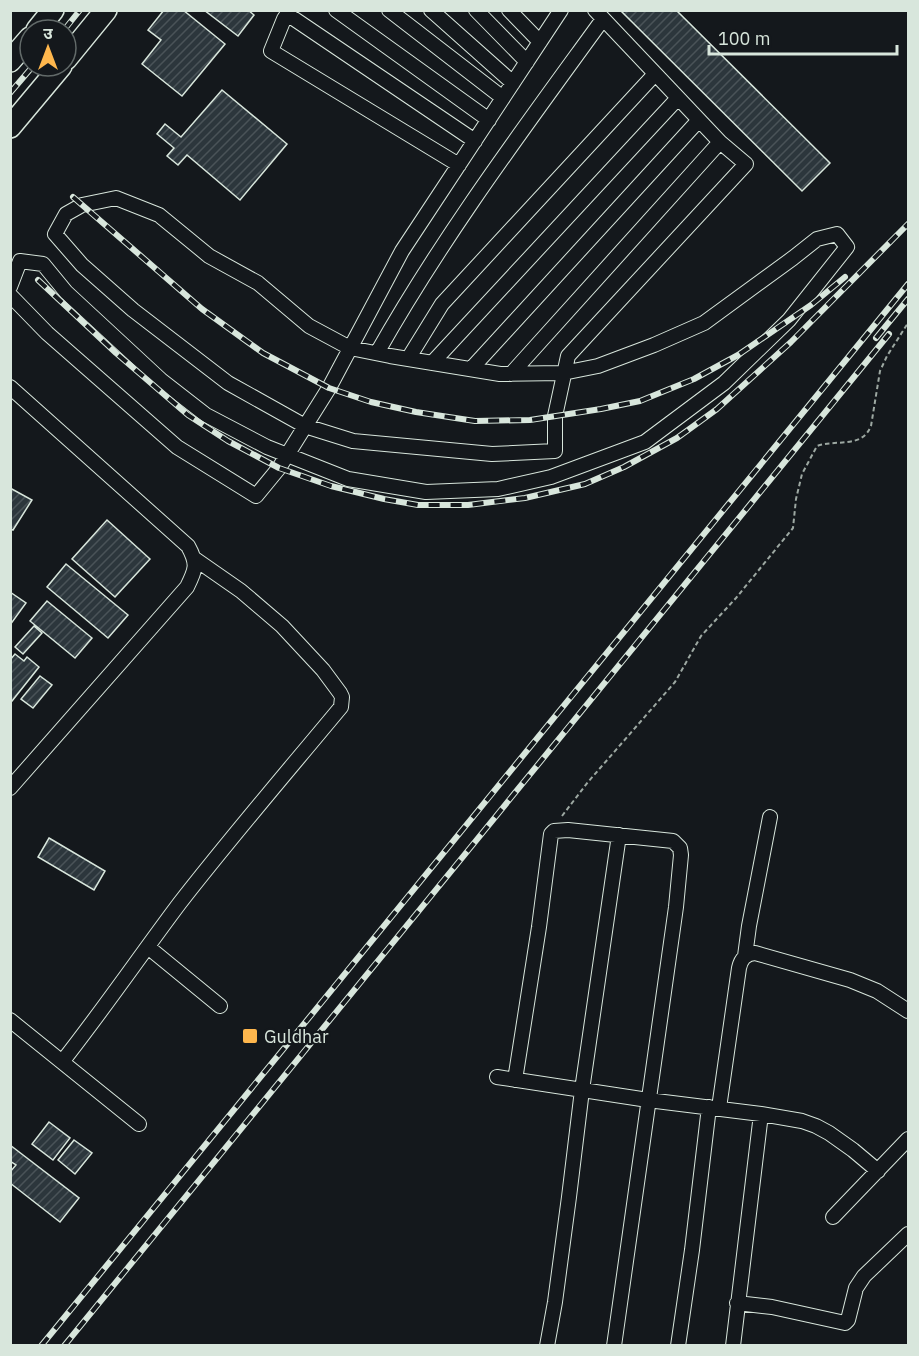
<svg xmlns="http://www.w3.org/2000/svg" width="919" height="1356" font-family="'IBM Plex Sans','Noto Sans Devanagari',sans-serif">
  <defs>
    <pattern id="building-hatch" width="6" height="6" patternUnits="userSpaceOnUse" patternTransform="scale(1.5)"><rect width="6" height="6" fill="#2c363c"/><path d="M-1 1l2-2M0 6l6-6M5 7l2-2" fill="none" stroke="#4a5358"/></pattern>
  </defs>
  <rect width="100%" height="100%" fill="#14181c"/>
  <path fill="url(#building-hatch)" stroke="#d8e6dc" stroke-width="1.5" d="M 164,10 L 183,10 L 225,44 L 182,96 L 142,64 L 161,40 L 148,30 Z
    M 204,10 L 248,10 L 254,15 L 238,36 Z
    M 620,10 L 676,10 L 830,163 L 802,191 Z
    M 222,90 L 287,144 L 240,200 L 187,155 L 178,165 L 167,156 L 174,148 L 157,134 L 165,124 L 181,137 Z
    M 10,488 L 32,500 L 13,530 L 10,529 Z
    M 107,520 L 150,559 L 115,597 L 72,559 Z
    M 66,564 L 128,615 L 108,638 L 47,587 Z
    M 10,592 L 26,603 L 10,625 Z
    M 47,601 L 92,638 L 75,658 L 30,621 Z
    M 34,626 L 42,633 L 23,654 L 15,647 Z
    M 15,654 L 24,661 L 27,657 L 39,667 L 12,701 L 10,700 L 10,660 Z
    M 40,676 L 52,685 L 33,708 L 21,699 Z
    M 49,838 L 105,871 L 94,890 L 38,857 Z
    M 49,1122 L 70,1138 L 53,1160 L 32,1144 Z
    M 74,1140 L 92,1153 L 75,1174 L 58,1160 Z
    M 10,1145 L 79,1198 L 60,1222 L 10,1183 L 10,1172 L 16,1165 L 10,1161 Z"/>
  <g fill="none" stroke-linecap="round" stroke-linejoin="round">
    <g stroke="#d8e6dc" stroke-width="16">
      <path id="minor" d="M 290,10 L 284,19 L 271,51 L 459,165
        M 336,10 L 489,120
        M 389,10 L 503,98
        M 431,10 L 513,83
        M 476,10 L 527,62
        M 509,10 L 540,42
        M 595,10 L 720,142
        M 287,14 L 475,141
        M 10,287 L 20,261 L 43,264 L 66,292 L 161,380 L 206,415 L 267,447 L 348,479 L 426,492 L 498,489 L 551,477 L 645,442 L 724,383 L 789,320 L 847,247 L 837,234 L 817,239 L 793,258 L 704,323 L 654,345 L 598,366 L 563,373 L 500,374 L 390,356 L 350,348 L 309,326 L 258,283 L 209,256 L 159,215 L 116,198 L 82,205 L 66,214 L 55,234 L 82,265 L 133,310 L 228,383 L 305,426 L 353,441 L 492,454 L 555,451 L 555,416 L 568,356 L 746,164 L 720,142 L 511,374
        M 10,295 L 47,333 L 177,447 L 256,496 L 279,468 L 329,388 L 402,251 L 561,10
        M 377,353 C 443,236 524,128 603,19
        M 408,359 L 442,304 L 655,74
        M 432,363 L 678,98
        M 471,369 L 699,120
        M 10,387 L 188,546 C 198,564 196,569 187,587 L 10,788
        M 148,947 L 220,1006
        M 745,956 L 749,926 L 770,817
        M 10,1020 L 139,1124
        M 62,1062 C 103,1010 140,956 179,904 C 231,837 287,772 341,707 L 342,697 L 340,693 L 323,670 L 282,626 L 241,591 L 195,559
        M 497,1077 L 648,1100 L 761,1114 L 802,1121 L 816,1126 L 829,1133 L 853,1150 L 878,1171
        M 515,1080 L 539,927 L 551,834 L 554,831 L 568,830 L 673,841 L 680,848 L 681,855 L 676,907 L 614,1346
        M 719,1108 L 739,968 C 741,959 745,954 755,953 L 850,980 L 877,991 L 908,1011
        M 833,1217 L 908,1139
        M 737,1303 L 772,1307 L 845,1323 L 848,1320 L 856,1288 L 864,1276 L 908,1234
        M 547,1346 L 555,1302 L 569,1197 L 582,1090 L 619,835
        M 678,1346 L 692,1250 L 709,1107
        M 733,1346 L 761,1114"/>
    </g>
    <g stroke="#d8e6dc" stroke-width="24">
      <path id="highway" d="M 37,30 L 53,10
        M 66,59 L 106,10
        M 10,61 L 30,38
        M 10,127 L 61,66"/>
    </g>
    <path stroke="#9da8a2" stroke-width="2" stroke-dasharray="4.5 3" stroke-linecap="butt" d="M 562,816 L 588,782 L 675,682 L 701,636 L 736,598 L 793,528 L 796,499 L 802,474 L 817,446 C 836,439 862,449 871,426 L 880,371 L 887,356 L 908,323"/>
    <use href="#minor" stroke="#14181c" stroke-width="14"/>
    <use href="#highway" stroke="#14181c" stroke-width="21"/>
    <g stroke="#d8e6dc" stroke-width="6">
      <path id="rail" d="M 64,30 L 80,10
        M 10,93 L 33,66
        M 73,197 L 202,309 L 263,353 L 329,388 L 371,402 L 416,412 L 475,421 L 530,420 L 601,409 L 640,401 L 694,379 L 738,355 L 811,305 L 845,277
        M 38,280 L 116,353 L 188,415 L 228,441 L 279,468 L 331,486 L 384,499 L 418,505 L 468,505 L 525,498 L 585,484 L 624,467 L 677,438 L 717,409 L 791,342 L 908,224
        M 876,338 L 908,299
        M 41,1346 L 908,284
        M 64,1346 L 889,334"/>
    </g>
    <use href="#rail" stroke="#14181c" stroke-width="4" stroke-dasharray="11" stroke-linecap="butt"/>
  </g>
  <rect fill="#ffb74d" stroke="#14181c" stroke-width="2" x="242" y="1028" width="16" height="16" rx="3"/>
  <g text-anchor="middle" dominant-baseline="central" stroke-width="4.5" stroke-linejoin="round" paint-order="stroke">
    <g font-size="18" fill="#d8e6dc" stroke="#14181c" text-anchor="start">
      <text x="264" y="1036">Guldhar</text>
    </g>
  </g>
  <rect width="919" height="1356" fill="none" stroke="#d8e6dc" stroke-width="24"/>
  <g transform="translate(48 48)"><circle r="28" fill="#14181c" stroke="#626a69" stroke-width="1.5"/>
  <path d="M0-4.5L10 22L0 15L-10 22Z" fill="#ffb74d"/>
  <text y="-9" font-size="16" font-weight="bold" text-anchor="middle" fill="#d8e6dc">उ</text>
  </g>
  <path d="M709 45v9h188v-9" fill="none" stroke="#d8e6dc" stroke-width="3"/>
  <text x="718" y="45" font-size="18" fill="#d8e6dc" stroke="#14181c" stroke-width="4.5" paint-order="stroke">100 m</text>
</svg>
